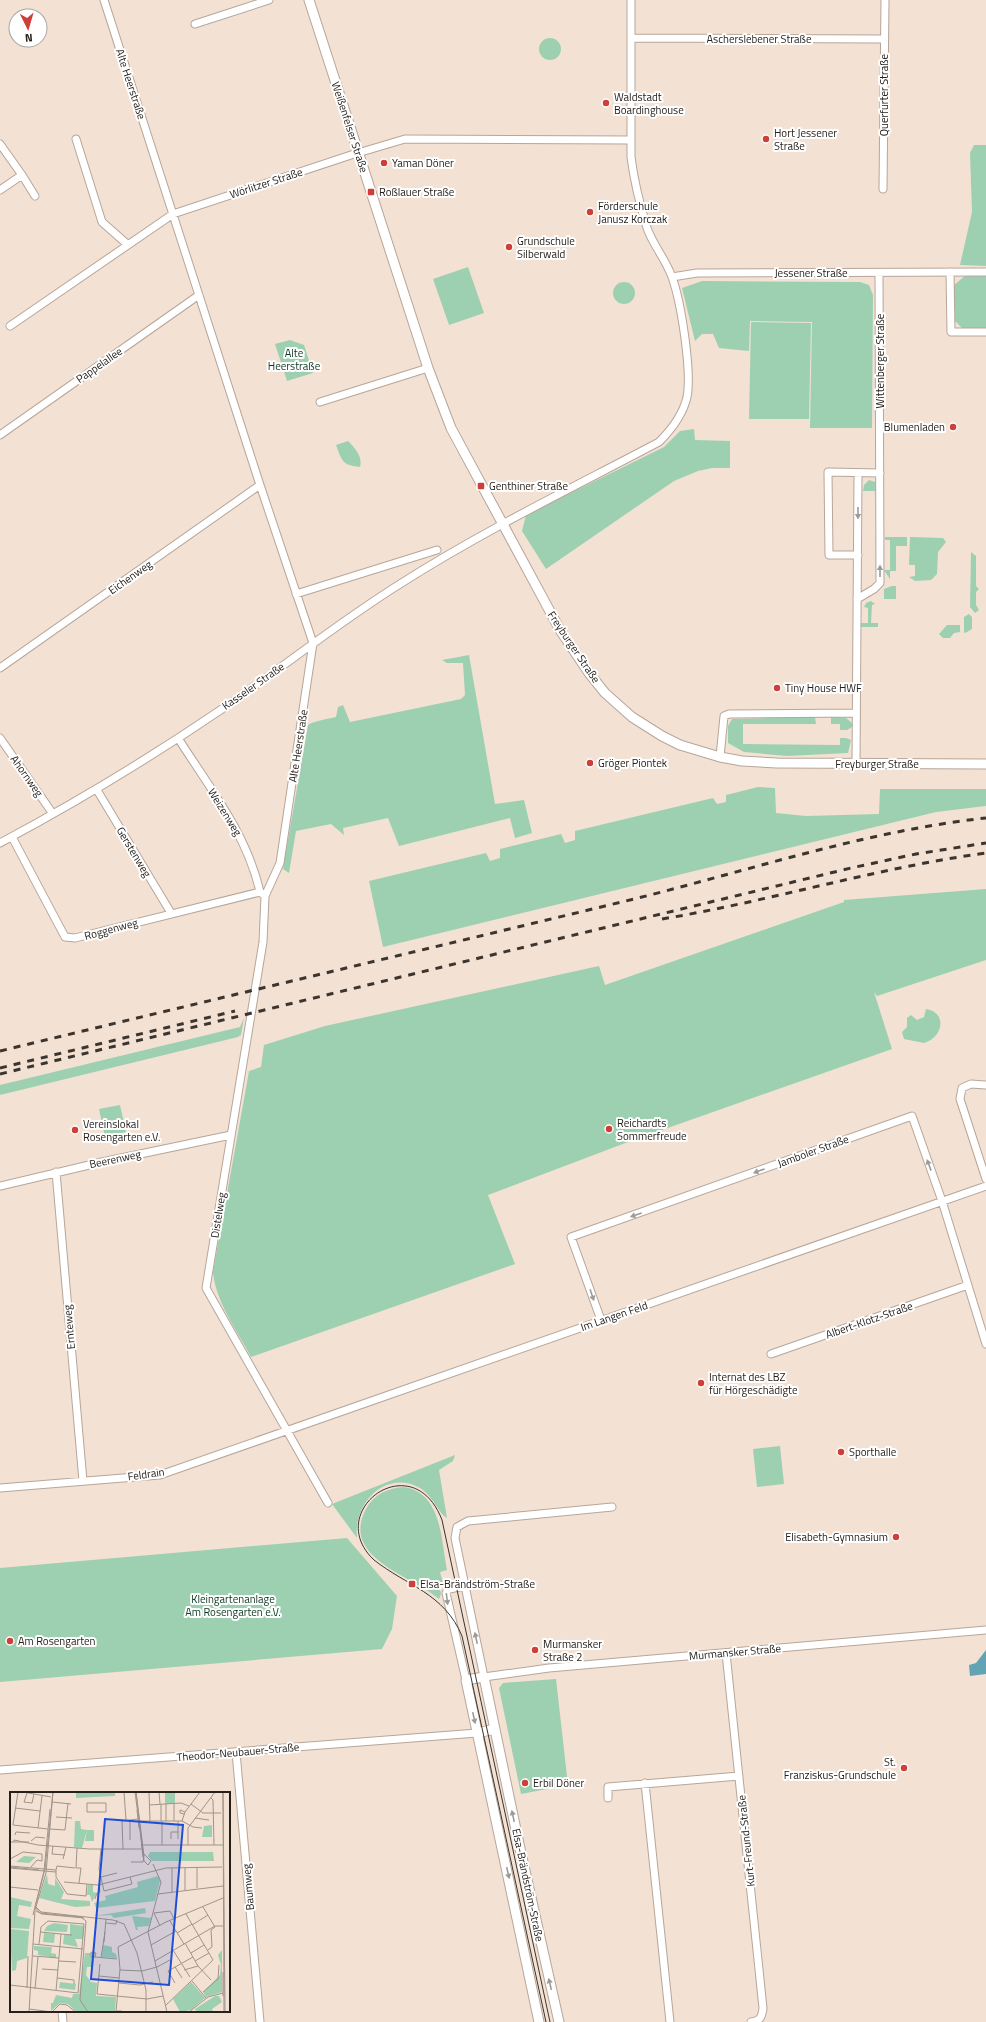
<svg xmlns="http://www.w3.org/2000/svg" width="986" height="2022" font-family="'Titillium Web',sans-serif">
  <rect width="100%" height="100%" fill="#f3e1d4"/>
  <path fill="#9dd0b0" d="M539 49a11 11 0 1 1 22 0a11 11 0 1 1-22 0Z
    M 974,145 L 986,145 L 986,266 L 960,265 L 972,212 L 970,153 Z
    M 468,267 L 484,313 L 449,325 L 433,279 Z
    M 966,275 L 986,276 L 986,329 L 963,329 L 955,321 L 953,286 Z
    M 702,281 L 860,282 L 869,285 L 873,295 L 872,428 L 810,428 L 812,322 L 750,321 L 749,351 L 719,348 L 713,334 L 702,334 L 695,341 L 682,288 Z
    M613 293a11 11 0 1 1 22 0a11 11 0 1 1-22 0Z
    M 751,322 L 811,323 L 809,419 L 749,419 Z
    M 290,340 L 304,345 L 313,373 L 287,381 L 275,344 Z
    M 694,429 L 695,440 L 730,441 L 730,468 L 712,468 L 698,471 L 674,481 L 546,569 L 522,531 L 526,515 L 664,447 L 680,431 Z
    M 348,441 C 355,448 363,457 360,467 C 342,465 342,461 336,445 Z
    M 869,480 L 875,482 L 876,491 L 863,491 L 864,485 Z
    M 885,537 L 907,537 L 907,546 L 896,546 L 896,571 L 890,571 L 890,579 L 884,570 L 890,570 L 890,540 L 885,540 Z
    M 910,537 L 943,538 L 946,542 L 938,552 L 937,574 L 931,580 L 915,581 L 909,577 L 915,576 L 915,565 L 909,565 Z
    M 971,552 L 976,556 L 976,586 L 979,589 L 976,592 L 976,605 L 979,610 L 975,613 L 970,607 Z
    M 892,586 L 896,586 L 896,599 L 884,599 L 884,589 Z
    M 871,601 L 875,604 L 872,605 L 871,623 L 878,623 L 878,627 L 861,627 L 861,623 L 868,623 L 868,608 L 864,607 L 866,603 Z
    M 969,614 L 972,617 L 972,629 L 967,632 L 964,633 L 964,617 Z
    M 947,625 L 960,625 L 960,632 L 954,633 L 950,638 L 943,638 L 939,634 Z
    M 469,655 L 495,804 L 524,800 L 532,833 L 515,838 L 510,818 L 399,846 L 388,818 L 343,828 L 344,835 L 331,824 L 296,831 L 289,873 L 283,869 L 308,725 C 314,721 328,719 336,717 L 338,707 L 343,705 L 350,722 L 461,699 L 465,695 L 463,663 L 447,663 L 442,660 Z
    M 815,717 L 816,724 L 743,724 L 743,744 L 840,745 L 840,738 L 846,738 L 851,740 L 848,753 L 787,756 L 744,752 L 728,743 L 728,726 L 732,719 Z
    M 831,717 L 846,718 L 852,723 L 852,727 L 847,730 L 840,730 L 840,724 L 831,724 Z
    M 758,787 L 775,788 L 776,813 L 806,816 L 879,814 L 880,789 L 986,789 L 986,806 L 936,812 L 383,947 L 369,881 L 486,853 L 490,861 L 500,858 L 500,849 L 561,834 L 565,843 L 575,840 L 575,831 L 713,798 L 717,804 L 726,802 L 726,795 Z
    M 986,889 L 986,960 L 877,996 L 874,992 L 892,1049 L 628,1142 L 488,1195 L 515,1264 L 251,1357 C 237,1330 216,1303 213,1272 L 249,1071 L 261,1067 L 264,1045 L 325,1026 L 599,966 L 605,985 L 844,902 L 844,900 Z
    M 926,1009 C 947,1012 944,1037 924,1043 L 904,1039 L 902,1032 L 907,1027 L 907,1018 L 911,1015 L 917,1020 L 924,1017 Z
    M 244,1018 L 241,1035 L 238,1037 L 0,1095 L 0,1085 L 240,1027 Z
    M 120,1105 L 126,1132 L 105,1137 L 99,1109 Z
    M 780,1446 L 784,1484 L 757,1487 L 753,1449 Z
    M 455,1455 L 453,1461 L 439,1470 L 447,1518 C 439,1514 433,1496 420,1488 C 386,1469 353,1503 357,1538 L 332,1504 Z
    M 404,1487 C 442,1493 441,1540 447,1570 L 440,1572 L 443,1583 L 439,1584 L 441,1594 L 439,1599 C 411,1575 340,1558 366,1509 C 374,1494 388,1488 404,1487 Z
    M 347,1538 L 397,1596 L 392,1629 L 382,1649 L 0,1682 L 0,1568 Z
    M 556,1679 L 568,1785 L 521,1794 L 499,1688 L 503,1683 Z"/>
  <path fill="#62a4b4" d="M 986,1650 L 986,1674 L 970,1676 L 969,1665 L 976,1663 Z"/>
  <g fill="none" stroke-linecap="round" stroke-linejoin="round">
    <g stroke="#b7a699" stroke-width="9">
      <path id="minor" d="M 104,0 L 260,485 L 313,643 L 280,863 L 265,896 L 263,942 L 206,1288 L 328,1503
        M 195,24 L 269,0
        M 633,38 L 884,39
        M 76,139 L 102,222 L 127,244
        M 0,144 L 22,175 L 0,190
        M 22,175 L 35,196
        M 883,189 L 885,0
        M 950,272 L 951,332 L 986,332
        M 672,277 L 697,273 L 986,272
        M 10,326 L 173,214 L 351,155 L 405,139 L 631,140
        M 320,402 L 428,368
        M 0,435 L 199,295
        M 858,555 L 829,555 L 828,472 L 880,473
        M 296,594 L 437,550
        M 857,599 L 874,589 L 880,583 L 879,273
        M 0,668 L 260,485
        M 0,738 L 53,814
        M 178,738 C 209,787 247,834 260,892
        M 720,757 L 724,716 L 729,714 L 856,713
        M 856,764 L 858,474
        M 97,790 L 171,913
        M 12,837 L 65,937 L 75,938 L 260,892 L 265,896
        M 0,843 C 77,802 150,758 222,709 C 282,668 339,622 400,584 C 483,531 572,488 659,442 C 671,430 683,415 687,397 C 692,371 681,302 672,277 C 666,260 653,245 647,228 C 640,205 634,181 631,157 L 631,0
        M 986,1085 L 971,1084 L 962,1088 L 960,1099 L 986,1179
        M 56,1172 L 83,1481
        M 0,1186 L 102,1162 L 231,1135
        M 601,1320 L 571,1237 L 912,1116 L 942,1201 L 986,1344
        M 771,1354 L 968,1285
        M 0,1488 L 160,1475 L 986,1186
        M 612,1507 L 468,1521 L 457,1527 L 455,1538 L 484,1677 L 549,1668 L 986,1630
        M 465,1586 L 449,1589 L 446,1593 L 466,1680
        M 726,1653 L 763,2008 C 762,2017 760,2021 751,2022
        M 236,1752 L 260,2022
        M 0,1770 L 477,1733
        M 645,1783 L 670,2022
        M 608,1798 L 608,1787 L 739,1776
        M 62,2011 L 63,2022"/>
    </g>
    <g stroke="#b7a699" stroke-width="11">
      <path id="tertiary" d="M 309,0 L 428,368 L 451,428 L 560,630 L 589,673 L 605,693 L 632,717 L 662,736 L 680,745 L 720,757 L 742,761 L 777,763 L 986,764
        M 477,1733 L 495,1729
        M 539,2022 L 466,1680 L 484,1677 L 519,1844 L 559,2022"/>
    </g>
    <use href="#minor" stroke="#fff" stroke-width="7"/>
    <use href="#tertiary" stroke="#fff" stroke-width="9"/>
    <path stroke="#3c352f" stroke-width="1" d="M 546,2022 L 462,1636 C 444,1593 407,1586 374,1560 C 322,1511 413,1444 442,1520 L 550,2022"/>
    <path stroke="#3c352f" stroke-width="3" stroke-dasharray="7 7" stroke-linecap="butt" d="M 662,919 C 771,901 876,868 986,853
      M 0,1051 C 211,1000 423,950 634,899 C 751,870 866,831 986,818
      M 0,1068 L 235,1011
      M 0,1074 L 851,868 L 916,854 L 986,843"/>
  </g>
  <defs><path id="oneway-solid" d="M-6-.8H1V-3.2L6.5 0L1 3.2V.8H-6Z"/></defs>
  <g fill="#9d9b98">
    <use href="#oneway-solid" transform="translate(858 513) rotate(90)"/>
    <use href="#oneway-solid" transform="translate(880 571) rotate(-90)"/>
    <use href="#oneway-solid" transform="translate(929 1165) rotate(-110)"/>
    <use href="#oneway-solid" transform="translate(759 1171) rotate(160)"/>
    <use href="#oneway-solid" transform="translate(636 1215) rotate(161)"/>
    <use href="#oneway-solid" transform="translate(592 1295) rotate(71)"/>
    <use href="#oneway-solid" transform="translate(447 1599) rotate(83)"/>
    <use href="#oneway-solid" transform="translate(476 1638) rotate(-102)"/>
    <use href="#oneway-solid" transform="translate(474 1718) rotate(78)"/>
    <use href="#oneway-solid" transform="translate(513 1816) rotate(-102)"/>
    <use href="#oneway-solid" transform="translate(508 1873) rotate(77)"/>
    <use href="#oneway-solid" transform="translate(550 1984) rotate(-103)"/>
  </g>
  <g fill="#cd3f38" stroke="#fff" stroke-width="1.5">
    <circle cx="606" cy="103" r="4"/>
    <circle cx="766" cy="139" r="4"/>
    <circle cx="384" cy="163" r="4"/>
    <rect x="367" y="188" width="8" height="8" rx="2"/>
    <circle cx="590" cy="212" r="4"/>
    <circle cx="509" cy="247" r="4"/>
    <circle cx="953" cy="427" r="4"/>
    <rect x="477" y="482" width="8" height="8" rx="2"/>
    <circle cx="777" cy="688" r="4"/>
    <circle cx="590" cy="763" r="4"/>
    <circle cx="609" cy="1129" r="4"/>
    <circle cx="75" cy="1130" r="4"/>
    <circle cx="701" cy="1383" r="4"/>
    <circle cx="841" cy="1452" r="4"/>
    <circle cx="896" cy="1537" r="4"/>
    <rect x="408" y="1580" width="8" height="8" rx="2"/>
    <circle cx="10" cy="1641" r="4"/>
    <circle cx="535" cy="1650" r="4"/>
    <circle cx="904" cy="1768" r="4"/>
    <circle cx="525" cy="1783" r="4"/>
  </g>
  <g text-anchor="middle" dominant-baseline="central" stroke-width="4" stroke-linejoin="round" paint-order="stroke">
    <g font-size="11" fill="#26201b" stroke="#fff">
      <text x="759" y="39">Ascherslebener Straße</text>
      <text transform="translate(131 84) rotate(72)">Alte Heerstraße</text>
      <text transform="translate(884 95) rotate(-90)">Querfurter Straße</text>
      <text transform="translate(350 127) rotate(72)">Weißenfelser Straße</text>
      <text transform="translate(266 183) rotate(-18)">Wörlitzer Straße</text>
      <text x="811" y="273">Jessener Straße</text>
      <text transform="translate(880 361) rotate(-90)">Wittenberger Straße</text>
      <text transform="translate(99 365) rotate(-35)">Pappelallee</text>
      <text transform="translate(130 577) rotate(-35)">Eichenweg</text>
      <text transform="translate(574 647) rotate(56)">Freyburger Straße</text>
      <text transform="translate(253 686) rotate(-35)">Kasseler Straße</text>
      <text transform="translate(298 746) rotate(-81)">Alte Heerstraße</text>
      <text x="877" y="764">Freyburger Straße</text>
      <text transform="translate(27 776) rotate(55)">Ahornweg</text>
      <text transform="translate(225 812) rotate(58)">Weizenweg</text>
      <text transform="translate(134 852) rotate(59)">Gerstenweg</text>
      <text transform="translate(111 929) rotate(-15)">Roggenweg</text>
      <text transform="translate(813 1151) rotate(-20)">Jamboler Straße</text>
      <text transform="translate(115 1159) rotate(-12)">Beerenweg</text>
      <text transform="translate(218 1215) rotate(-81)">Distelweg</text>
      <text transform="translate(614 1316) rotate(-19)">Im Langen Feld</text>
      <text transform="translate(869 1320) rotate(-19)">Albert-Klotz-Straße</text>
      <text transform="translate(69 1327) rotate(-95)">Ernteweg</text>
      <text transform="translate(146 1474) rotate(-8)">Feldrain</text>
      <text transform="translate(735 1652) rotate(-5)">Murmansker Straße</text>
      <text transform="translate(238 1752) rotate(-5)">Theodor-Neubauer-Straße</text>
      <text transform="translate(746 1841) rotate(-96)">Kurt-Freund-Straße</text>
      <text transform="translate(528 1885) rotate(78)">Elsa-Brändström-Straße</text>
      <text transform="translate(248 1887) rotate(-95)">Baumweg</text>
    </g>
    <g font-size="11" fill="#26201b" stroke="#fff" text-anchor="start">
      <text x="614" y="97">Waldstadt<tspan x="614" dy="13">Boardinghouse</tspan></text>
      <text x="774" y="133">Hort Jessener<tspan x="774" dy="13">Straße</tspan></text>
      <text x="392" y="163">Yaman Döner</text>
      <text x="379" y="192">Roßlauer Straße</text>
      <text x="598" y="206">Förderschule<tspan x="598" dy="13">Janusz Korczak</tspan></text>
      <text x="517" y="241">Grundschule<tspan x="517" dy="13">Silberwald</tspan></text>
      <text x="945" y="427" text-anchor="end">Blumenladen</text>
      <text x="489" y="486">Genthiner Straße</text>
      <text x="785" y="688">Tiny House HWF</text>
      <text x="598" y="763">Gröger Piontek</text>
      <text x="617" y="1123">Reichardts<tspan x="617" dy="13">Sommerfreude</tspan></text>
      <text x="83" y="1124">Vereinslokal<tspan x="83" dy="13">Rosengarten e.V.</tspan></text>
      <text x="709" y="1377">Internat des LBZ<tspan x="709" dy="13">für Hörgeschädigte</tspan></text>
      <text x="849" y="1452">Sporthalle</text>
      <text x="888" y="1537" text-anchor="end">Elisabeth-Gymnasium</text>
      <text x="420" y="1584">Elsa-Brändström-Straße</text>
      <text x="18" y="1641">Am Rosengarten</text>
      <text x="543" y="1644">Murmansker<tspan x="543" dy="13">Straße 2</tspan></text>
      <text x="896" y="1762" text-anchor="end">St.<tspan x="896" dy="13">Franziskus-Grundschule</tspan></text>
      <text x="533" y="1783">Erbil Döner</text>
    </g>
    <g font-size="11" fill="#0a351f" stroke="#fff">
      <text x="294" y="353">Alte<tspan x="294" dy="13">Heerstraße</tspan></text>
      <text x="233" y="1599">Kleingartenanlage<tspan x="233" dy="13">Am Rosengarten e.V.</tspan></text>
    </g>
  </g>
  <g transform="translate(10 1792)">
    <rect width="220" height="220" fill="#f3e1d4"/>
    <path d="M 155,0 L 165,0 L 165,12 L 155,12 ZM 66,1 L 105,1 L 105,4 L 66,6 ZM 65,29 L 70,29 L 71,37 L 77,38 L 72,56 L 64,55 ZM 202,33 L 202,45 L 192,45 L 194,34 ZM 77,38 L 84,38 L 84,49 L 75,49 ZM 140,60 L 203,60 L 204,69 L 142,69 L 138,64 ZM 14,64 L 26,65 L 19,71 L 6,70 ZM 37,82 L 38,92 L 45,94 L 45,86 L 54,100 L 51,107 L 80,109 L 80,114 L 65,115 L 29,106 ZM 148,84 L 150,89 L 145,109 L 86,116 L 84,111 L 96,108 L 95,104 L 128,95 L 127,90 ZM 78,93 L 83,93 L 83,100 L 87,101 L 82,110 L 80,103 L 77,103 ZM 0,105 L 22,110 L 21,115 L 9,113 L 7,124 L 21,127 L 19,137 L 0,136 ZM 135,116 L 136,121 L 104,126 L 101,123 L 84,124 ZM 122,124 L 141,126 L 139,134 L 127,135 L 128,138 L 126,138 ZM 44,131 L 58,133 L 57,140 L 34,139 L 37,134 ZM 60,132 L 74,134 L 73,147 L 65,147 L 68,155 L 53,152 L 54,143 L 60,142 ZM 0,137 L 19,139 L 17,166 L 7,169 L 6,178 L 2,179 ZM 34,141 L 45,142 L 44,151 L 33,150 ZM 93,153 L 102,155 L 102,160 L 106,162 L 107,166 L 92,165 ZM 24,154 L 42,155 L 41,161 L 46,162 L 46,166 L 28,163 L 28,159 L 24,158 ZM 212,158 L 212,200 L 196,205 L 193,200 L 210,183 L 211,173 L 208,163 ZM 75,161 L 85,161 L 83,175 L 77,175 L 76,183 L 81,190 L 87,191 L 86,204 L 106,205 L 105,219 L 67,220 L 58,212 L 50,211 L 41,219 L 41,211 L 43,211 L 46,203 L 62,206 L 63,202 L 69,202 ZM 50,190 L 66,192 L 65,198 L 49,196 ZM 181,190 L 195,206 L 181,218 L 170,220 L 163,207 ZM 205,204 L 209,204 L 212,210 L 202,217 L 203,220 L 187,220 L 185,217 Z" fill="#9dd0b0"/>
    <path fill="none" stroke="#a1948a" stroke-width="1" d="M 8,0 L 3,33 L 38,37M 13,0 L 41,5M 43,0 L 35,77 L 25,115 L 30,121 L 71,125 L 76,129 L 70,208 L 78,220M 114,0 L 116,28M 125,0 L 134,69 L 138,73 L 141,69 L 133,61 L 126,0M 139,0 L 140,29M 149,0 L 150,12M 213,0 L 215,220M 213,0 L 214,220M 17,1 L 14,10 L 22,11 L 24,2M 201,6 L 203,8 L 204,53M 42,10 L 61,12M 77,11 L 96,11 L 96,20 L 77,20 ZM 151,12 L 151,29M 164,12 L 164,29M 181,12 L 193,21 L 211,21M 139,13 L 171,11 L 179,14M 5,16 L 30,19M 127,18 L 129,36M 174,22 L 170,21 L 170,18 L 175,20M 46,25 L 62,26M 185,26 L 199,28M 120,28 L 120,48M 128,29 L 172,29 L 183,35 L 192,36M 152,29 L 152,53M 156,29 L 156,12M 168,29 L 168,47M 172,29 L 175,20 L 190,0M 28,36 L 32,4M 40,37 L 55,38 L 58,11M 5,43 L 6,40 L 20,41M 131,46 L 133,65M 161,47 L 161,40 L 168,40M 21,49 L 26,45 L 35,46M 0,50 L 4,50 L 4,48 L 28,53 L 80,57 L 133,57M 4,50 L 19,50M 131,53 L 214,53M 178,53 L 178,36 L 205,0M 43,54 L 42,62 L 55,63M 67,56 L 66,76 L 71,76 L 69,91M 91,57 L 89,77 L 94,99 L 122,92 L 120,85M 113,57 L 112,29 L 128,27M 0,67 L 13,60 L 32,62 L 32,69 L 27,68 L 21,75M 53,67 L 56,55M 121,70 L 133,70 L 134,64 L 126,0M 143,72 L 151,90 L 138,140 L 157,220M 0,74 L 46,78M 0,75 L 29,78M 0,76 L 46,80M 162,76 L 162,100M 175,76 L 175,98M 187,76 L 187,96M 46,78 L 46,85 L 57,102 L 76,104 L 77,92M 46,78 L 47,74 L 65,76M 91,85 L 107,81M 54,90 L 88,93 L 156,76 L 212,75M 0,95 L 28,98M 148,102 L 213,94M 85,107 L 87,101 L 90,100 L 89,93M 26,115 L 31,120 L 103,128 L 114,132 L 127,161 L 136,198 L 136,220M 193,115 L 205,135 L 201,138M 26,119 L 32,122 L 74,126M 144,121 L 160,119 L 164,127M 144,121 L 150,134M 23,123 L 34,79 L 40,17M 160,129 L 174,152M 96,131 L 106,132 L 107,128M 182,133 L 198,123M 30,140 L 62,143M 167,141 L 182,132M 94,150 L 96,127M 175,151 L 188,174 L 201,188M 23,152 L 73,157M 141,153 L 166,139M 163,158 L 180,185M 198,158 L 202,155 L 201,138M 181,161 L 194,153M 23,164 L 49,166M 85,165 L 81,165 L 81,160 L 86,161 L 85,165 L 107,167M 91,166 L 95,140M 49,169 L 66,170M 145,169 L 205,134 L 213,134M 185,169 L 199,161M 90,172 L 87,202 L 137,207 L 153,204M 165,175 L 172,186M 32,177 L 48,178M 110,178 L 132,179 L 147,175 L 160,168M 174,178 L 188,174M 213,180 L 213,204M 89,184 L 109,186M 47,186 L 64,188 L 64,192M 182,189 L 196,206M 109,191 L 130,193 L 143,190M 165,191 L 158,179 L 183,165M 0,193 L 68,201 L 74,132 L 38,129 L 31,135 L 29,152M 17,196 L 18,164M 25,197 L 28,165M 46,199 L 51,142M 193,200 L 208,187 L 209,173M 155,214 L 203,168 L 176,122M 19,217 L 42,220M 112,219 L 106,219 L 110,177 L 108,155 L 156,130 L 213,106M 19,220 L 25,118 L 36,81 L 43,0M 42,220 L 50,212 L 57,213 L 66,220M 179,220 L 198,205 L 213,201"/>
    <path fill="#1d4ed8" fill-opacity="0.15" stroke="#1d4ed8" stroke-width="2" d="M 95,27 L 173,33 L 159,193 L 81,187 Z"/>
    <rect width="220" height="220" fill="none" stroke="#26201b" stroke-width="2"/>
  </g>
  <g transform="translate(28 28) rotate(175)"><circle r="19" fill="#ffffff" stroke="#a8a6a4"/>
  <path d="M0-3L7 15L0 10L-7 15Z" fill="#cd3f38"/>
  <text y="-6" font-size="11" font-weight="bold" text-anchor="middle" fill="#26201b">N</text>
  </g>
</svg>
